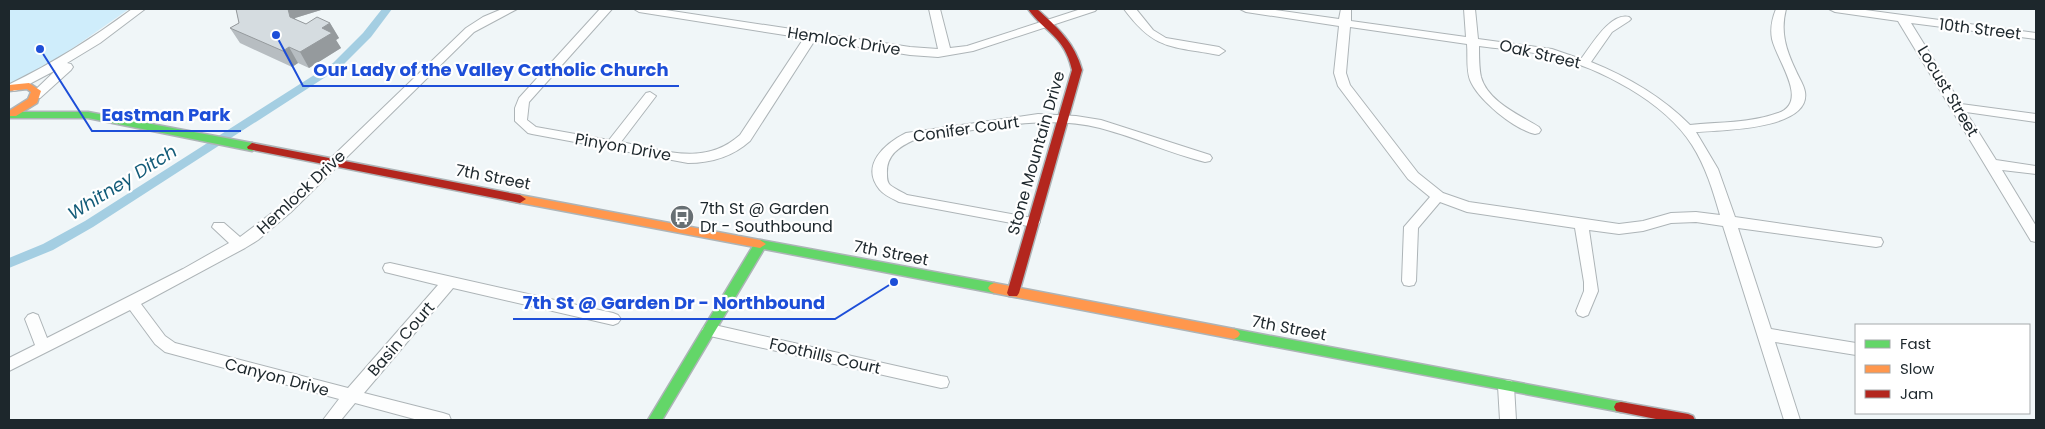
<svg xmlns="http://www.w3.org/2000/svg" width="2045" height="429" font-family="Poppins,sans-serif">
  <rect width="100%" height="100%" fill="#f0f6f8"/>
  <path fill="#cfedfb" d="M 9,9 L 129,9 L 14,89 L 9,90 Z"/>
  <g fill="none" stroke-linecap="round" stroke-linejoin="round">
    <path fill="#a4cee2" fill-rule="evenodd" d="M 382,9 L 392,9 L 371,37 L 341,67 L 93,227 L 53,250 L 9,268 L 9,258 L 43,244 L 85,221 L 333,63 L 363,33 Z"/>
    <g stroke="#adb4b7" stroke-width="2">
      <path id="street" d="M 132,9 L 145,9 L 100,43 L 67,63 L 71,64 L 73,67 L 71,70 L 40,98 L 32,98 L 30,95 L 56,70 L 18,90 L 14,91 L 9,88 L 10,84 C 53,63 93,38 132,9 Z
        M 502,9 L 517,9 L 474,32 L 291,212 L 258,240 L 245,248 L 141,304 L 165,336 L 175,343 L 348,388 L 438,285 L 385,272 L 383,268 L 385,264 L 390,263 L 613,313 L 618,315 L 621,319 L 618,323 L 613,325 L 453,288 L 364,393 L 443,413 L 449,415 L 451,420 L 418,420 L 355,403 L 341,420 L 323,420 L 339,399 L 165,352 L 155,344 L 130,310 L 9,371 L 9,358 L 35,345 L 25,319 L 28,315 L 33,313 L 38,315 L 47,338 L 183,269 L 229,243 L 212,227 L 214,223 L 224,223 L 240,237 L 281,206 L 466,28 L 483,17 Z
        M 600,9 L 612,9 L 529,102 L 527,120 L 536,127 L 609,140 L 646,93 L 650,92 L 656,96 L 621,142 C 663,150 704,167 740,135 L 804,38 L 639,12 L 634,9 L 659,9 L 910,47 L 938,49 L 929,9 L 940,9 L 950,48 L 967,46 L 1081,9 L 1097,9 L 1095,11 L 973,51 L 938,57 L 910,55 L 815,40 L 750,141 C 732,157 711,163 688,163 L 532,134 L 528,133 L 515,121 L 515,108 L 519,98 Z
        M 1124,9 L 1136,9 L 1153,30 L 1166,38 L 1219,47 L 1225,51 L 1219,55 C 1172,46 1155,51 1124,9 Z
        M 1240,9 L 1268,9 L 1339,19 L 1341,9 L 1351,9 L 1351,21 L 1466,37 L 1464,9 L 1475,9 L 1478,39 L 1552,49 L 1581,59 C 1591,46 1610,12 1629,17 L 1631,19 L 1629,21 L 1612,32 L 1591,62 C 1628,77 1661,96 1690,125 C 1718,122 1751,123 1778,113 C 1810,102 1777,61 1772,39 C 1770,28 1772,19 1776,9 L 1786,9 C 1780,32 1786,50 1796,71 C 1799,78 1804,85 1805,92 C 1811,130 1720,130 1696,132 L 1718,169 L 1735,217 L 1881,238 L 1883,242 L 1881,246 L 1876,247 L 1738,228 L 1771,329 L 1856,343 L 1856,355 L 1775,342 L 1800,420 L 1784,420 L 1723,226 L 1696,222 L 1671,223 L 1643,231 L 1619,234 L 1589,230 L 1598,291 L 1588,315 L 1583,317 L 1578,315 L 1576,311 L 1584,291 L 1584,282 L 1575,228 L 1467,212 L 1440,202 L 1418,228 L 1416,281 L 1414,285 L 1409,286 L 1404,285 L 1402,281 L 1404,227 L 1430,197 L 1408,179 L 1338,86 L 1334,73 L 1339,26 L 1246,12 ZM 1350,27 L 1467,44 C 1468,55 1466,69 1470,80 C 1478,100 1514,129 1535,134 L 1539,133 L 1541,130 L 1539,127 C 1520,115 1488,102 1481,77 C 1479,68 1479,56 1479,46 C 1502,49 1527,51 1550,56 C 1599,67 1665,102 1692,145 C 1706,167 1713,191 1720,215 L 1696,212 L 1671,213 L 1643,221 L 1619,224 L 1469,202 L 1443,193 L 1418,173 L 1350,85 L 1346,73 Z
        M 1829,9 L 1858,9 L 2036,33 L 2036,39 L 1911,23 L 1961,104 L 2036,114 L 2036,122 L 1966,112 L 1996,160 L 2036,166 L 2036,174 L 2002,170 L 2036,226 L 2036,242 L 2031,241 L 1898,21 L 1835,12 Z
        M 1038,114 L 1076,116 L 1101,120 L 1210,155 L 1212,158 L 1210,161 L 1205,162 C 1169,153 1135,137 1100,128 C 1041,113 973,131 914,140 C 899,147 886,155 887,174 C 887,178 887,182 890,185 C 895,189 902,192 907,195 L 1038,219 L 1040,222 L 1038,225 L 1033,227 L 899,202 C 893,199 884,195 880,190 C 859,165 886,143 906,133 Z
        M 710,324 L 941,376 L 947,377 L 949,382 L 947,387 L 941,388 L 710,336 L 705,334 L 702,330 L 705,326 Z
        M 1506,380 L 1512,381 L 1514,386 L 1516,420 L 1500,420 L 1498,386 L 1500,381 Z"/>
    </g>
    <g stroke="#adb4b7" stroke-width="3">
      <path id="fast" d="M 9,112 L 88,112 L 252,143 L 257,147 L 252,151 L 88,118 L 9,118 Z
        M 761,240 L 994,283 L 998,285 L 1000,288 L 998,291 L 994,293 L 764,249 L 662,420 L 648,420 L 756,241 Z
        M 1234,329 L 1621,402 L 1626,403 L 1628,407 L 1626,411 L 1621,412 L 1234,339 L 1230,337 L 1228,334 L 1230,331 Z"/>
    </g>
    <g stroke="#adb4b7" stroke-width="3">
      <path id="slow" d="M 29,83 L 41,91 L 37,103 L 16,116 L 9,116 L 9,111 L 28,99 L 31,92 L 27,89 L 9,91 L 9,85 Z
        M 520,195 L 760,240 L 766,244 L 760,248 L 516,202 L 514,199 Z
        M 994,283 L 1234,329 L 1238,331 L 1240,334 L 1238,337 L 1234,339 L 994,293 L 990,291 L 988,288 L 990,285 Z"/>
    </g>
    <g stroke="#adb4b7" stroke-width="3">
      <path id="jam" d="M 1028,9 L 1037,9 C 1057,27 1075,43 1082,70 L 1019,293 L 1017,296 L 1009,296 L 1007,293 L 1072,70 C 1064,35 1045,33 1028,9 Z
        M 252,143 L 520,195 L 526,199 L 520,203 L 248,149 L 247,147 Z
        M 1621,402 L 1688,414 L 1693,416 L 1695,420 L 1661,420 L 1616,411 L 1614,407 L 1616,403 Z"/>
    </g>
    <use href="#street" fill="#fdfefe" fill-rule="evenodd"/>
    <use href="#fast" fill="#63d668" fill-rule="evenodd"/>
    <use href="#slow" fill="#ff974d" fill-rule="evenodd"/>
    <use href="#jam" fill="#b3261e" fill-rule="evenodd"/>
  </g>
  <path fill="#b7bdc1" d="M 236,9 L 321,9 L 321,10 L 295,18 L 295,19 L 306,24 L 330,23 L 339,38 L 336,40 L 341,48 L 309,68 L 298,63 L 292,67 L 240,43 L 230,28 L 239,23 Z"/>
  <path fill="#959a9d" d="M 288,9 L 321,9 L 321,10 L 295,18 L 299,33 L 290,17 Z
    M 330,23 L 339,38 L 336,40 L 341,48 L 309,68 L 300,52 L 322,28 Z
    M 289,47 L 298,63 L 292,67 L 283,51 Z"/>
  <path fill="#d5dce0" stroke="#959a9d" d="M 236,9 L 288,9 L 290,17 L 306,24 L 317,17 L 330,23 L 322,28 L 332,33 L 300,52 L 289,47 L 283,51 L 230,28 L 239,23 Z"/>
  <defs>
    <g id="bus-disc" transform="scale(1.25)"><circle r="9.5" fill="#676f73" stroke="#fff"/><path d="M-5-6H5V4H4V6H2V4H-2V6H-4V4H-5ZM-3.5-4V0h7V-4ZM-3.5 1.2v1.5H-2V1.2ZM2 1.2v1.5H3.5V1.2Z" fill="#fff"/></g>
  </defs>
  <g fill-rule="evenodd">
    <use href="#bus-disc" x="682" y="217"/>
  </g>
  <g text-anchor="middle" dominant-baseline="central" stroke-width="4.5" stroke-linejoin="round" paint-order="stroke">
    <g font-size="16" fill="#1d272c" stroke="#fff">
      <text transform="translate(1980 29) rotate(7)">10th Street</text>
      <text transform="translate(844 41) rotate(9)">Hemlock Drive</text>
      <text transform="translate(1540 54) rotate(13)">Oak Street</text>
      <text transform="translate(1948 91) rotate(59)">Locust Street</text>
      <text transform="translate(966 129) rotate(-8)">Conifer Court</text>
      <text transform="translate(623 147) rotate(10)">Pinyon Drive</text>
      <text transform="translate(1036 153) rotate(-74)">Stone Mountain Drive</text>
      <text transform="translate(493 177) rotate(11)">7th Street</text>
      <text transform="translate(301 192) rotate(-43)">Hemlock Drive</text>
      <text transform="translate(891 253) rotate(11)">7th Street</text>
      <text transform="translate(1289 328) rotate(11)">7th Street</text>
      <text transform="translate(401 339) rotate(-49)">Basin Court</text>
      <text transform="translate(825 356) rotate(13)">Foothills Court</text>
      <text transform="translate(277 377) rotate(15)">Canyon Drive</text>
    </g>
    <g font-size="16" fill="#1d272c" stroke="#fff" text-anchor="start">
      <text x="700" y="208">7th St @ Garden<tspan x="700" dy="18">Dr - Southbound</tspan></text>
    </g>
    <g font-size="18" font-style="italic" fill="#145c79" stroke="#fff">
      <text transform="translate(122 182) rotate(-32)">Whitney Ditch</text>
    </g>
  </g>
  <path fill="none" stroke="#1d4ed8" stroke-width="2" d="M276 35L303 86H679M40 49L92 131H241M894 282L835 319H513"/>
  <g fill="#1d4ed8" stroke="#fff" stroke-width="2">
    <circle cx="276" cy="35" r="5"/>
    <circle cx="40" cy="49" r="5"/>
    <circle cx="894" cy="282" r="5"/>
  </g>
  <g font-size="18" text-anchor="middle" font-weight="bold" fill="#1d4ed8" stroke="#fff" stroke-width="4.5" stroke-linejoin="round" paint-order="stroke">
    <text x="491" y="76">Our Lady of the Valley Catholic Church</text>
    <text x="166" y="121">Eastman Park</text>
    <text x="674" y="309">7th St @ Garden Dr - Northbound</text>
  </g>
  <rect width="2045" height="429" fill="none" stroke="#1d272c" stroke-width="20"/>
  <rect x="1855" y="324" width="175" height="90" fill="#ffffff" stroke="#a5a9ab"/>
  <rect x="1865" y="340" width="25" height="8" fill="#63d668" stroke="#a5a9ab"/>
  <text x="1900" y="349" font-size="15" fill="#1d272c">Fast</text>
  <rect x="1865" y="365" width="25" height="8" fill="#ff974d" stroke="#a5a9ab"/>
  <text x="1900" y="374" font-size="15" fill="#1d272c">Slow</text>
  <rect x="1865" y="390" width="25" height="8" fill="#b3261e" stroke="#a5a9ab"/>
  <text x="1900" y="399" font-size="15" fill="#1d272c">Jam</text>
</svg>
